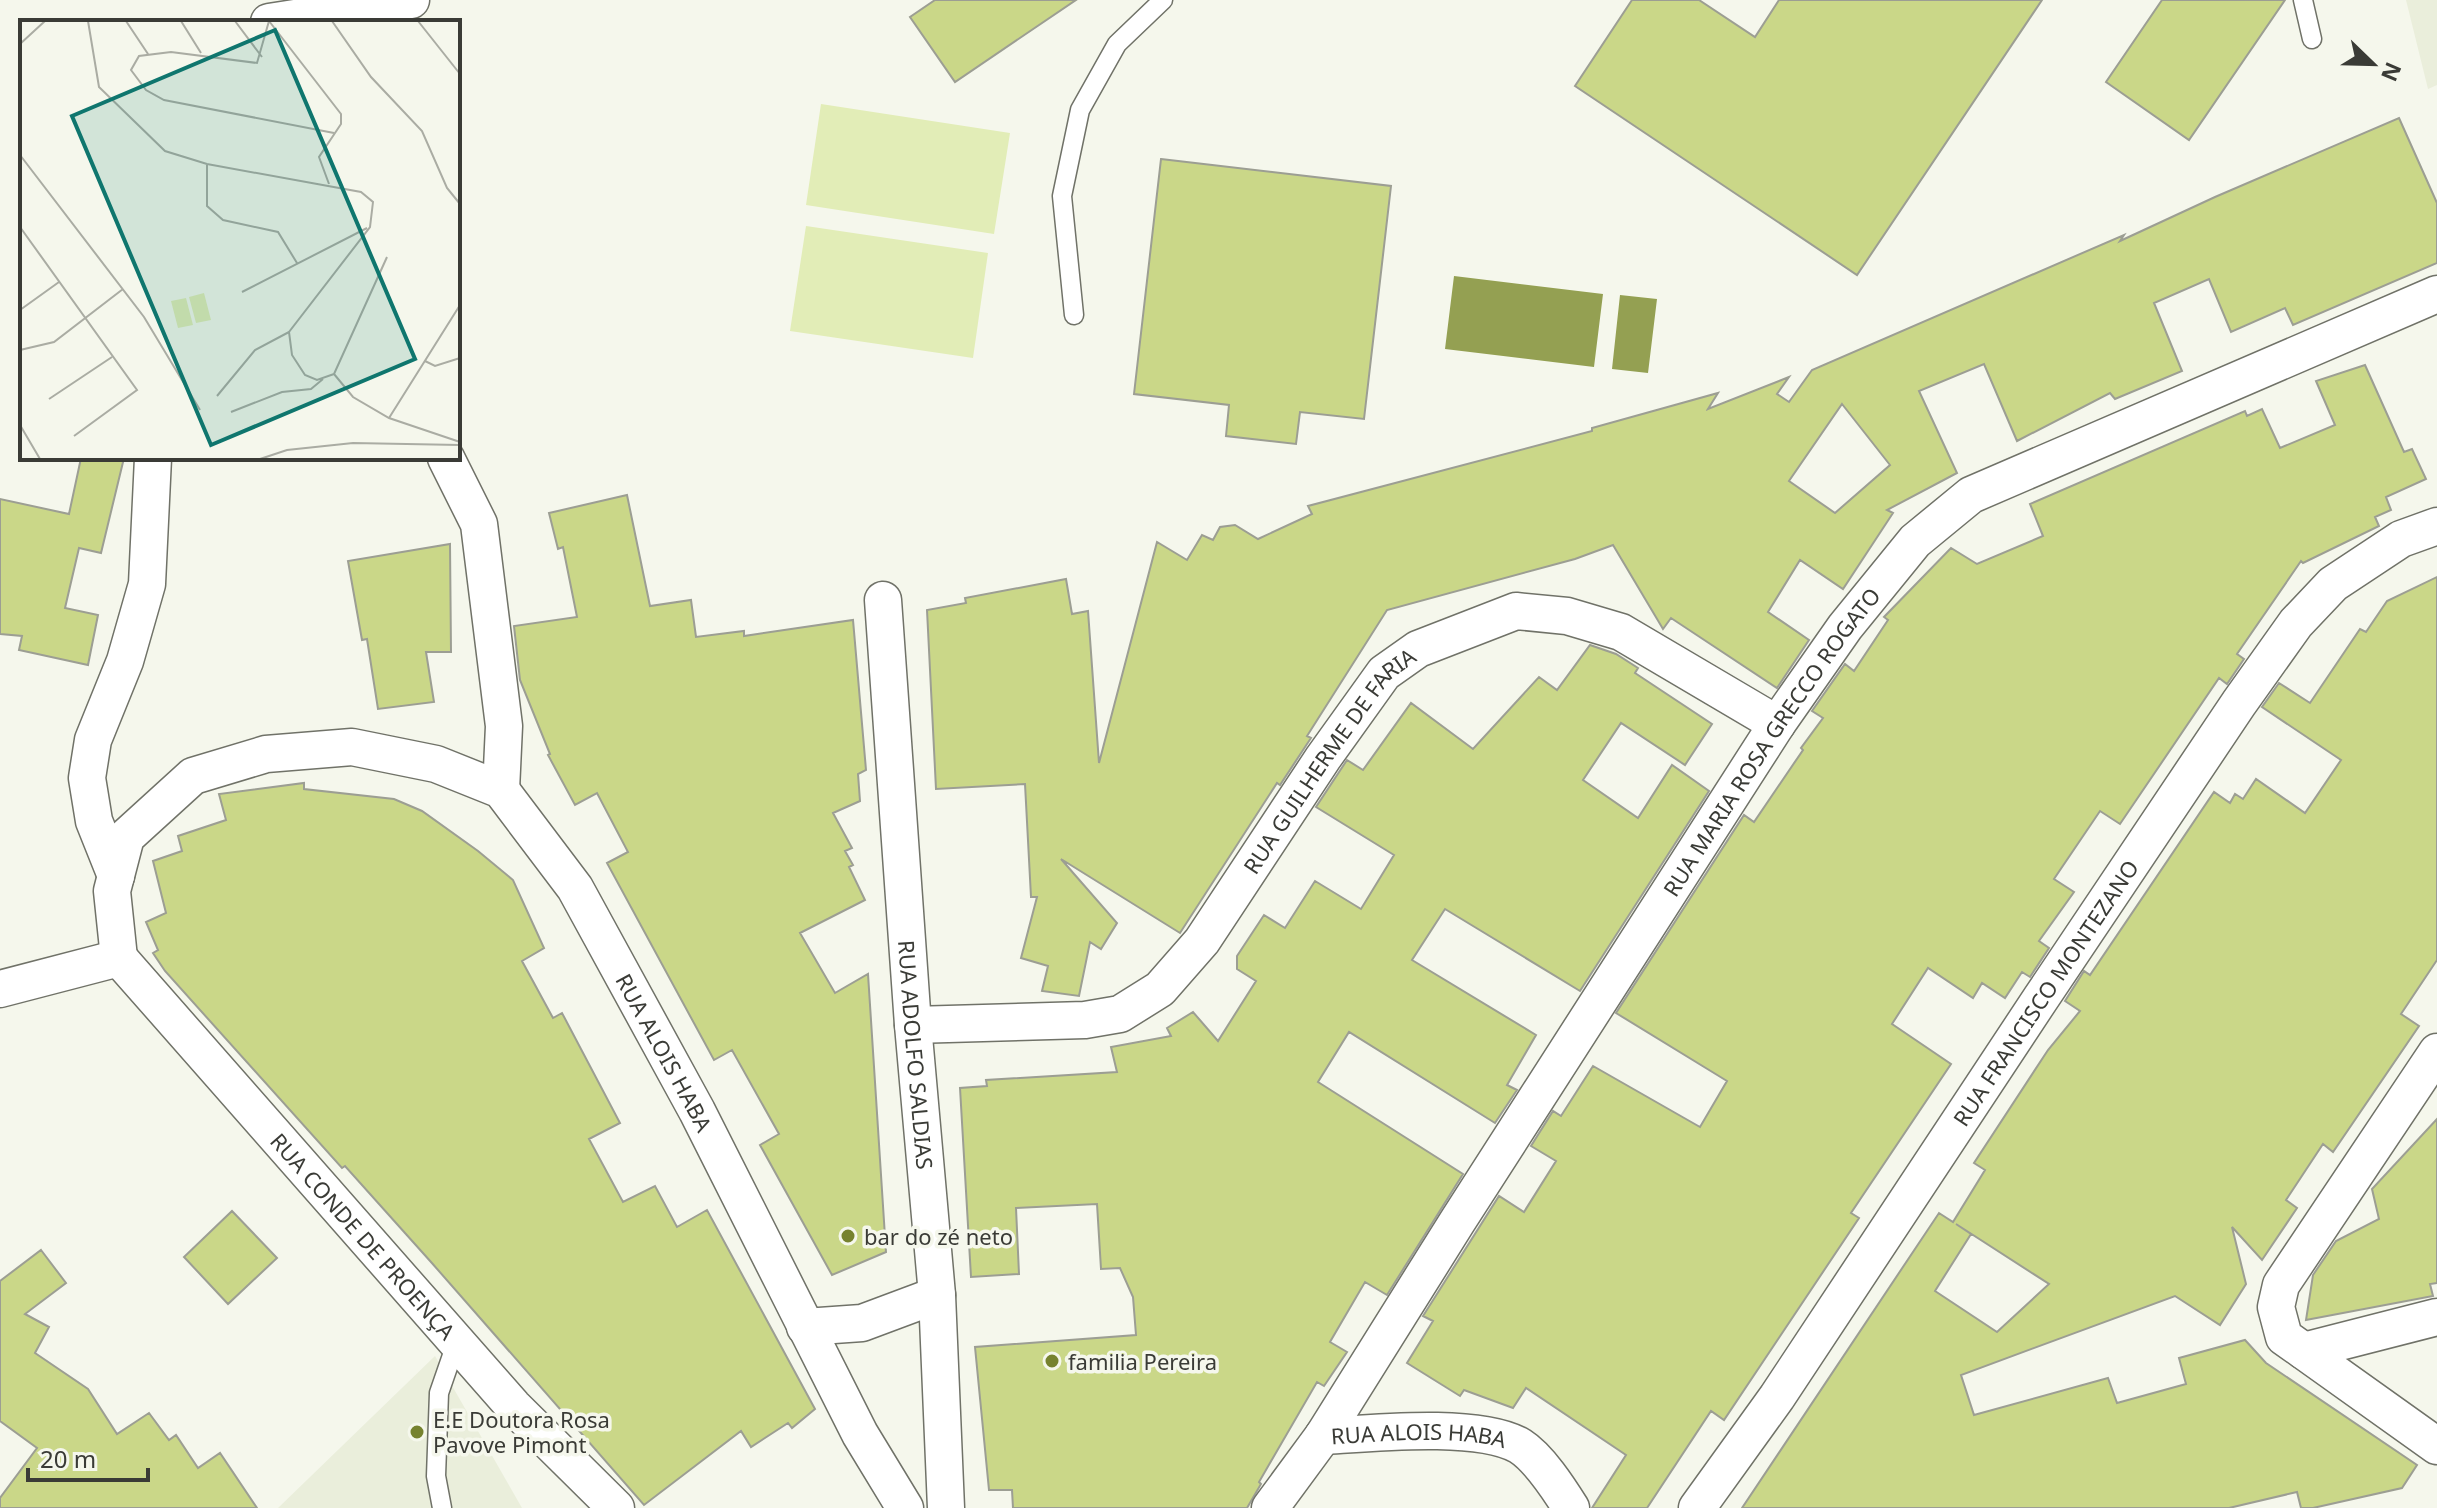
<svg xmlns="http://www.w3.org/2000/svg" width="2437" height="1508" font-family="'Noto Sans',sans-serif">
  <rect width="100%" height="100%" fill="#f5f7ec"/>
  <path fill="#eaeedb" d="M 2406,0 L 2437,0 L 2437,85 L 2428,89 Z
    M 435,1356 L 522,1508 L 278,1508 Z"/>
  <path fill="#e2edb7" d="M 821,104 L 1010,133 L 994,234 L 806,205 Z
    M 806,226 L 988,253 L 973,358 L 790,331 Z"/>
  <path fill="#94a052" d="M 1454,276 L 1603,294 L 1594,367 L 1445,349 Z
    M 1620,295 L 1657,299 L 1648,373 L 1612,369 Z"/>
  <path fill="#cad788" stroke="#9c9e93" stroke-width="2" fill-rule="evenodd" d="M 935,0 L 1076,0 L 955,82 L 910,17 Z
    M 1632,0 L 1699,0 L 1755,37 L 1779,0 L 2042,0 L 1857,275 L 1575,86 Z
    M 2162,0 L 2285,0 L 2189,140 L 2106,82 Z
    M 2399,118 L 2437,203 L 2437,263 L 2293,325 L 2285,308 L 2231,332 L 2209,279 L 2154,303 L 2182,371 L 2115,399 L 2110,393 L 2017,441 L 1984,364 L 1919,391 L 1957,473 L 1887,510 L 1893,513 L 1843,589 L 1800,560 L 1768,612 L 1809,640 L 1777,688 L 1671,618 L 1663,629 L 1613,545 L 1575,559 L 1387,610 L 1307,736 L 1311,738 L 1280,785 L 1277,783 L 1180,933 L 1061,859 L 1117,923 L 1101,949 L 1090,942 L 1079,996 L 1042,991 L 1048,966 L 1021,958 L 1037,897 L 1031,897 L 1025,784 L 936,789 L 927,610 L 966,603 L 965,598 L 1066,579 L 1072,614 L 1088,611 L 1099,763 L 1157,542 L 1187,560 L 1202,535 L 1213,540 L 1220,527 L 1235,525 L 1258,539 L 1312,514 L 1308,506 L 1592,431 L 1592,428 L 1718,393 L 1708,409 L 1789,377 L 1777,394 L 1789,402 L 1812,370 L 2124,235 L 2120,241 L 2215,197 ZM 1842,404 L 1890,465 L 1835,513 L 1789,481 Z
    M 1161,159 L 1391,186 L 1364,419 L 1300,412 L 1296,444 L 1226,436 L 1229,405 L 1134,394 Z
    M 2365,365 L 2404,452 L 2412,449 L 2426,479 L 2386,497 L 2391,510 L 2375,517 L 2379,526 L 2303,563 L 2301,561 L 2237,654 L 2244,659 L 2227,684 L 2219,678 L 2120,824 L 2100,811 L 2054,879 L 2074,892 L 2039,941 L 2049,948 L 2030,977 L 2022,972 L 2005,998 L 1982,983 L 1973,998 L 1928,968 L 1892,1024 L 1951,1064 L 1851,1213 L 1859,1218 L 1724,1420 L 1711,1411 L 1647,1508 L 1592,1508 L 1626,1455 L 1526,1388 L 1513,1408 L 1464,1390 L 1460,1396 L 1407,1363 L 1433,1321 L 1423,1316 L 1499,1196 L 1524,1212 L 1556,1161 L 1531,1146 L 1553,1111 L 1561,1116 L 1593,1066 L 1700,1127 L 1727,1081 L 1616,1013 L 1744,815 L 1754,822 L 1803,750 L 1801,748 L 1823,718 L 1812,711 L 1845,664 L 1854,671 L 1888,620 L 1884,617 L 1951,548 L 1977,564 L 2043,536 L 2030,504 L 2245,411 L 2247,416 L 2262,409 L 2280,448 L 2335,425 L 2316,381 Z
    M 81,458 L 124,458 L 101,553 L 79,548 L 65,608 L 98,615 L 88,665 L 19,650 L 22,636 L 0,634 L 0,499 L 69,514 Z
    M 627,495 L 650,606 L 691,600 L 696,637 L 744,631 L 744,636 L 853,620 L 866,770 L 858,774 L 860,801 L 833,813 L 852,848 L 845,851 L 853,865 L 849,867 L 865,900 L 800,933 L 835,993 L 868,974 L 886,1252 L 832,1275 L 760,1145 L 779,1134 L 732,1050 L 714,1060 L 607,863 L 628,852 L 597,793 L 575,805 L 548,755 L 550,754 L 520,680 L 514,626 L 577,617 L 563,547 L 558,549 L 549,513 Z
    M 450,544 L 451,652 L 426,652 L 434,702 L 378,709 L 367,639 L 362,640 L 348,561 Z
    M 2437,577 L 2437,960 L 2401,1014 L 2419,1026 L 2333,1152 L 2323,1144 L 2286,1200 L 2297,1208 L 2262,1260 L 2232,1227 L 2246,1284 L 2220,1325 L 2175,1296 L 1961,1375 L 1974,1415 L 2108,1378 L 2117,1403 L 2186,1384 L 2179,1358 L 2245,1340 L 2266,1363 L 2417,1465 L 2402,1488 L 2313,1508 L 2301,1508 L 2297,1492 L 2229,1508 L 1742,1508 L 1939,1213 L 1953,1222 L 1985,1170 L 1974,1163 L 2048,1050 L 2080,1011 L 2065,1001 L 2084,971 L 2090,975 L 2214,792 L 2230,803 L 2235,794 L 2243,799 L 2256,779 L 2305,813 L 2341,760 L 2262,707 L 2279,683 L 2310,703 L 2360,629 L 2366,632 L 2387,601 ZM 1956,1224 L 2049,1284 L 1997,1332 L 1935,1291 L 1971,1234 Z
    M 1590,645 L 1616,654 L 1638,668 L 1635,673 L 1712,724 L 1685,765 L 1621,723 L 1583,780 L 1638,818 L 1672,765 L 1709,791 L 1580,991 L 1445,909 L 1412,960 L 1536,1035 L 1507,1085 L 1517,1090 L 1495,1123 L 1349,1032 L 1318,1082 L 1463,1174 L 1387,1295 L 1365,1282 L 1330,1342 L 1347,1352 L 1324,1386 L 1317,1382 L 1259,1482 L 1261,1484 L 1247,1508 L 1013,1508 L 1012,1490 L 989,1490 L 975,1347 L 1136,1335 L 1133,1297 L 1120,1268 L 1101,1269 L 1097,1204 L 1016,1208 L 1019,1274 L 971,1277 L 960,1088 L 987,1086 L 986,1080 L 1117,1072 L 1111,1047 L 1171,1036 L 1167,1028 L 1193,1012 L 1218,1041 L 1256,981 L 1237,969 L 1237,956 L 1264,915 L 1285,928 L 1315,881 L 1361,909 L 1394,855 L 1316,807 L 1347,760 L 1363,770 L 1411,703 L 1473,749 L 1539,677 L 1557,690 Z
    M 304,783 L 304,789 L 394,799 L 422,811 L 478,851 L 513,880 L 544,948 L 522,961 L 553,1018 L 562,1013 L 620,1123 L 589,1139 L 623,1202 L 655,1186 L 677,1227 L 707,1210 L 815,1409 L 792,1428 L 788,1423 L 751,1447 L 741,1431 L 644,1505 L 431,1262 L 345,1166 L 342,1168 L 165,971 L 153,953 L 158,950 L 146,922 L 166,913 L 153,861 L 182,851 L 178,836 L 226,820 L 219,794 Z
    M 2437,1119 L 2437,1283 L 2430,1284 L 2433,1296 L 2306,1320 L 2313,1275 L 2336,1241 L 2379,1219 L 2372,1189 Z
    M 232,1211 L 277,1258 L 228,1304 L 184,1257 Z
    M 41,1250 L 66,1283 L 25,1314 L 49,1327 L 35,1353 L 88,1389 L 117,1434 L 149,1413 L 169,1440 L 176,1435 L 198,1468 L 220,1453 L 257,1508 L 0,1508 L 0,1498 L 37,1448 L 0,1421 L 0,1281 Z"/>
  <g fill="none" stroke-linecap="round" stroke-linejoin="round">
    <g stroke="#707268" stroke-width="21">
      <path id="lane" d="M 2303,0 L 2312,39
        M 1074,315 L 1062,196 L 1080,110 L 1117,44 L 1163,0
        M 442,1508 L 436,1476 L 439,1393 L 457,1341"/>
    </g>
    <g stroke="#707268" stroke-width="39">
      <g id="street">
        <path d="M 269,22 L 411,0"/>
        <path d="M 446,458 L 479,524 L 504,726 L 501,790"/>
        <path id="s1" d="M 883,600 L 913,1025 L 937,1295 L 946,1508"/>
        <path d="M 116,876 L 94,821 L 87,778 L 93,740 L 125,661 L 147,584 L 153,458"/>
        <path id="s2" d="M 119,958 L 112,891 L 126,837 L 193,776 L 266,754 L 352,747 L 436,764 L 501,790 L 575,888 L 697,1111 L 860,1434 L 905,1508"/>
        <path id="s3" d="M 119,958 L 513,1406 L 616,1508"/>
        <path d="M 0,989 L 119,958"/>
        <path id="s4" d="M 913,1025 L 1085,1020 L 1120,1014 L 1160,989 L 1202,941 L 1323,758 L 1384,673 L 1418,649 L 1516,611 L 1567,616 L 1621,632 L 1777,724"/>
        <path d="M 2437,1052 L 2281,1285 L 2276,1307 L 2284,1337 L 2437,1446"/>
        <path d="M 805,1327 L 862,1323 L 937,1295"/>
        <path d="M 2304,1351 L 2437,1317"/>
        <path id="s5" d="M 1323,1436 C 1372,1433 1479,1422 1520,1446 C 1539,1458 1559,1489 1571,1508"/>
        <path id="s6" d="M 1270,1508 L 1323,1436 L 1457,1222 L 1777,724 L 1845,627 L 1915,541 L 1971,495 L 2437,294"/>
        <path id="s7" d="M 1697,1508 L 1777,1397 L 2041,998 L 2239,703 L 2296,623 L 2333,584 L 2401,539 L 2437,526"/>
      </g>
    </g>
    <use href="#lane" stroke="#fff" stroke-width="18"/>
    <use href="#street" stroke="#fff" stroke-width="36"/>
  </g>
  <g fill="#76822f" stroke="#f5f7ec" stroke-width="3">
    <circle cx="848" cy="1236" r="8"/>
    <circle cx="1052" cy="1361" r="8"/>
    <circle cx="417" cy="1432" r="8"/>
  </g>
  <g text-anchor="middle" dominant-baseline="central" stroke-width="7" stroke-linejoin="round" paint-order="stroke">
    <g font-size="22" fill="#3a3b36" stroke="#f5f7ec">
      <text stroke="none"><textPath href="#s6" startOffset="916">RUA MARIA ROSA GRECCO ROGATO</textPath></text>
      <text stroke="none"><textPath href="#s4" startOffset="540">RUA GUILHERME DE FARIA</textPath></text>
      <text stroke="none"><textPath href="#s7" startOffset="622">RUA FRANCISCO MONTEZANO</textPath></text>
      <text stroke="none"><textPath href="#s2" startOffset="842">RUA ALOIS HABA</textPath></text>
      <text stroke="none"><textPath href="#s1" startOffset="456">RUA ADOLFO SALDIAS</textPath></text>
      <text stroke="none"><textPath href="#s3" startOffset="370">RUA CONDE DE PROENÇA</textPath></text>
      <text stroke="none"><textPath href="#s5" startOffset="96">RUA ALOIS HABA</textPath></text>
    </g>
    <g font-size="22" fill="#3a3b36" stroke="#f5f7ec" text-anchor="start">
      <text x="864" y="1236">bar do zé neto</text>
      <text x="1068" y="1361">familia Pereira</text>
      <text x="433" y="1419">E.E Doutora Rosa<tspan x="433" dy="25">Pavove Pimont</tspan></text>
    </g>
  </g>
  <g transform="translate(20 20)">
    <rect width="440" height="440" fill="#f5f7ec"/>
    <path d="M 184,273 L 191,300 L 176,303 L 169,277 ZM 166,278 L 173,305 L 158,308 L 151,281 Z" fill="#e2edb7"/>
    <path fill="none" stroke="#aaaca3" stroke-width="2" d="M 68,1 L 79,67 L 145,131 L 187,144 L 341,172 L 353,182 L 350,207 L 269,312 L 272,335 L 285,355 L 297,360 L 314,354M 106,1 L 128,34M 161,1 L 181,33M 215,1 L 242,37M 249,1 L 237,43 L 151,32 L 119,36 L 111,50 L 126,70 L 144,80 L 314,113M 249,1 L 321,94 L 321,104 L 299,137 L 309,164M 312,1 L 351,57 L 402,111 L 427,168 L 440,184M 398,1 L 440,54M 0,24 L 25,1M 0,135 L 124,297 L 180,390M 187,144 L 187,186 L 203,200 L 258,212 L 277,243M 0,207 L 117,370 L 54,416M 222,272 L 347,208M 0,290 L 39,262M 0,330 L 34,322 L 103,269M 405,341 L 415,346 L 440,338M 314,354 L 333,377 L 369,398 L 440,422M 314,354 L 367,237M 197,376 L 235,330 L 269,312M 29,379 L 92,337M 211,392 L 262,372 L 291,369 L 303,359M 369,398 L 440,285M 0,405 L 20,439M 240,439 L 267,430 L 333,423 L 440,425"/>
    <path fill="#0f766e" fill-opacity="0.15" stroke="#0f766e" stroke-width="4" d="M 255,10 L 395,339 L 191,425 L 52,96 Z"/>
    <rect width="440" height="440" fill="none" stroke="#3a3b36" stroke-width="4"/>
  </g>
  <g transform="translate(2373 64) rotate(113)" stroke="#f5f7ec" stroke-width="6" paint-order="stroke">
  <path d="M0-6L14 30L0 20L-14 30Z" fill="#3a3b36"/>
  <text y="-12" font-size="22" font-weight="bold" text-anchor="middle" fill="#3a3b36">N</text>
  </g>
  <path d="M28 1468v12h120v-12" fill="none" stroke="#3a3b36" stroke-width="4"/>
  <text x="40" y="1468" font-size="24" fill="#3a3b36" stroke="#f5f7ec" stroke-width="6" paint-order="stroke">20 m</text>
</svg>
